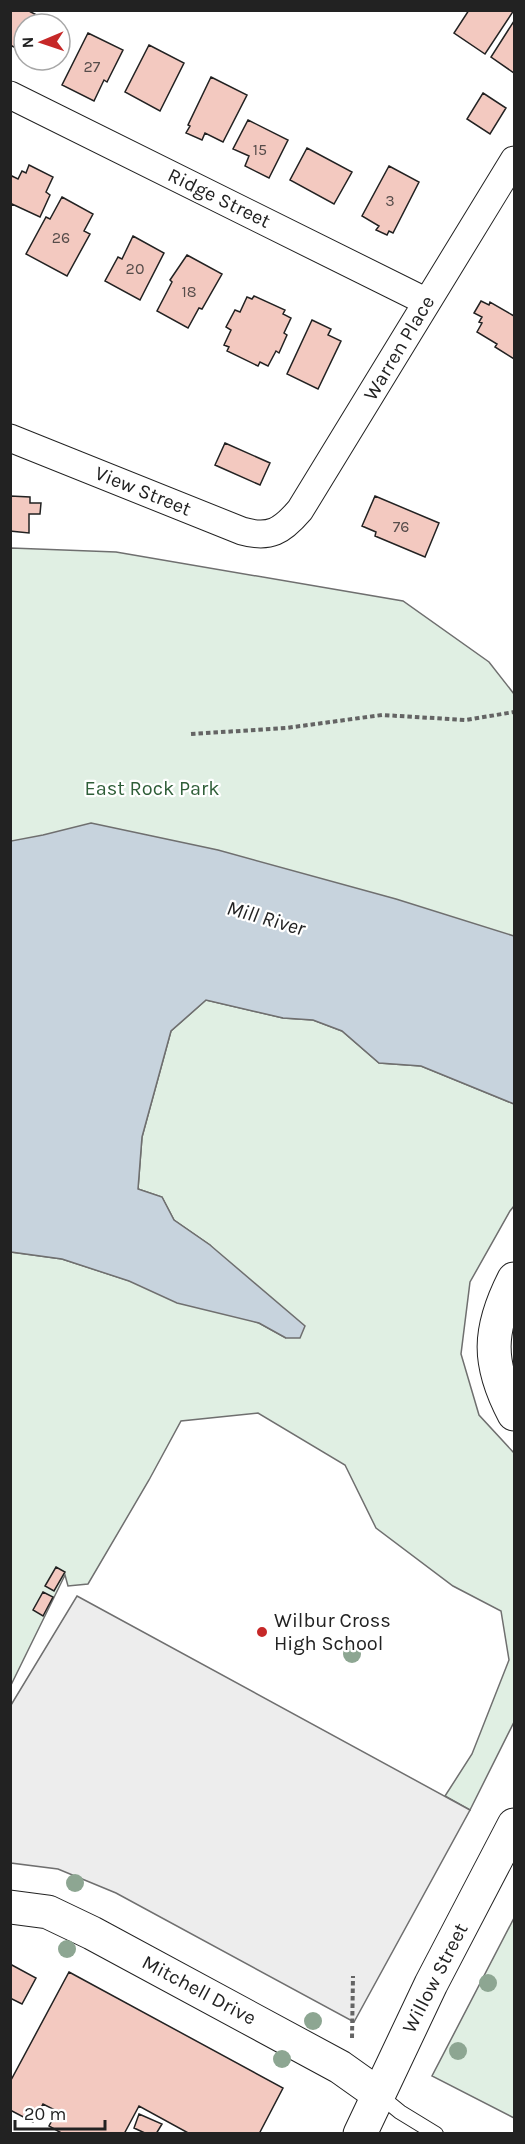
<svg xmlns="http://www.w3.org/2000/svg" width="525" height="2144" font-family="Karla,sans-serif">
  <rect width="100%" height="100%" fill="#fff"/>
  <path fill="#e0efe3" stroke="#6f6f6f" stroke-width="1.5" d="M 11,548 L 116,552 L 403,601 L 489,662 L 514,694 L 514,972 L 11,887 Z
    M 206,1000 L 283,1018 L 313,1020 L 342,1031 L 379,1063 L 421,1066 L 514,1104 L 514,1206 L 510,1211 L 470,1282 L 461,1354 L 479,1415 L 514,1453 L 514,1722 L 470,1810 L 445,1796 L 472,1754 L 509,1660 L 501,1611 L 453,1586 L 376,1528 L 345,1465 L 258,1413 L 181,1421 L 149,1480 L 88,1584 L 68,1586 L 65,1575 L 11,1685 L 11,1252 L 62,1259 L 259,1323 L 286,1338 L 210,1245 L 174,1220 L 162,1197 L 138,1189 L 142,1137 L 171,1031 Z
    M 514,1918 L 514,2118 L 432,2076 Z"/>
  <path fill="#ededed" stroke="#6f6f6f" stroke-width="1.5" d="M 77,1596 L 470,1810 L 354,2022 L 116,1893 L 58,1869 L 11,1863 L 11,1705 Z"/>
  <path fill="#c7d3dd" stroke="#6f6f6f" stroke-width="1.5" d="M 91,823 L 218,850 L 396,899 L 514,936 L 514,1104 L 421,1066 L 379,1063 L 342,1031 L 313,1020 L 283,1018 L 206,1000 L 171,1031 L 142,1137 L 138,1189 L 162,1197 L 174,1220 L 210,1245 L 305,1326 L 300,1338 L 286,1338 L 259,1323 L 177,1303 L 129,1281 L 62,1259 L 11,1252 L 11,841 L 43,835 Z"/>
  <path fill="#f3c9c0" stroke="#222" stroke-width="1.5" d="M 10,10 L 27,10 L 54,24 L 24,24 L 24,52 L 10,45 Z
    M 469,10 L 514,10 L 485,54 L 454,33 Z
    M 514,21 L 514,73 L 491,57 Z
    M 88,33 L 123,50 L 107,82 L 104,80 L 94,101 L 62,85 Z
    M 149,45 L 184,63 L 160,111 L 125,92 Z
    M 211,77 L 247,95 L 223,142 L 205,133 L 202,140 L 186,133 L 190,126 L 188,125 Z
    M 483,93 L 506,108 L 490,134 L 467,119 Z
    M 248,120 L 288,140 L 269,178 L 245,166 L 249,156 L 233,149 Z
    M 307,148 L 352,172 L 334,204 L 290,180 Z
    M 29,165 L 53,177 L 46,192 L 50,195 L 40,217 L 12,204 L 10,207 L 10,179 L 12,176 L 18,179 L 22,171 L 26,173 Z
    M 389,166 L 419,182 L 393,233 L 389,231 L 387,235 L 376,230 L 379,226 L 362,216 Z
    M 62,197 L 93,214 L 84,231 L 90,234 L 67,276 L 26,254 L 46,217 L 50,219 Z
    M 133,236 L 164,253 L 140,300 L 105,281 L 118,257 L 122,259 Z
    M 187,255 L 222,274 L 202,309 L 199,308 L 188,328 L 157,311 L 172,282 L 170,280 Z
    M 254,296 L 285,310 L 283,314 L 291,318 L 284,333 L 287,335 L 279,353 L 276,351 L 268,366 L 260,362 L 258,366 L 227,351 L 229,347 L 224,345 L 231,330 L 226,327 L 235,310 L 240,312 L 247,297 L 252,299 Z
    M 481,301 L 489,305 L 490,302 L 514,316 L 514,359 L 495,347 L 497,344 L 477,332 L 482,323 L 479,322 L 482,317 L 474,313 Z
    M 312,320 L 331,329 L 328,335 L 341,341 L 318,389 L 287,374 Z
    M 225,443 L 270,463 L 260,485 L 215,465 Z
    M 10,496 L 30,497 L 30,503 L 41,503 L 40,514 L 29,514 L 29,533 L 10,531 Z
    M 375,496 L 439,523 L 425,557 L 375,536 L 376,532 L 362,526 Z
    M 56,1567 L 65,1572 L 54,1591 L 45,1586 Z
    M 43,1592 L 53,1597 L 43,1616 L 33,1610 Z
    M 10,1964 L 36,1978 L 22,2004 L 10,1998 Z
    M 69,1972 L 283,2088 L 259,2134 L 190,2134 L 139,2106 L 124,2134 L 63,2134 L 49,2126 L 57,2111 L 43,2104 L 33,2122 L 10,2110 L 10,2082 Z
    M 139,2114 L 162,2124 L 156,2134 L 147,2134 L 134,2128 Z"/>
  <g fill="none" stroke-linecap="round" stroke-linejoin="round">
    <g stroke="#222" stroke-width="16">
      <path id="service" d="M 378,2094 L 400,2112 L 436,2134"/>
    </g>
    <g stroke="#222" stroke-width="29">
      <path id="minor" d="M 10,95 L 427,302
        M 10,438 L 242,531 C 270,539 282,531 300,510 L 514,160"/>
    </g>
    <g stroke="#222" stroke-width="35">
      <path id="tertiary" d="M 10,1907 L 48,1912 L 92,1933 L 340,2067 L 378,2094"/>
    </g>
    <g stroke="#222" stroke-width="35">
      <path id="secondary" d="M 360,2134 L 431,1984 L 514,1825"/>
    </g>
    <g stroke="#222" stroke-width="35">
      <path id="motorway" d="M 514,1279 C 488,1330 487,1363 514,1414"/>
    </g>
    <path stroke="#646464" stroke-width="4" stroke-dasharray="4.5 3" stroke-linecap="butt" d="M 191,734 L 286,728 L 382,715 L 466,720 L 514,712
      M 352,2038 L 353,1976"/>
    <use href="#service" stroke="#fff" stroke-width="14"/>
    <use href="#minor" stroke="#fff" stroke-width="27"/>
    <use href="#tertiary" stroke="#fff" stroke-width="33"/>
    <use href="#secondary" stroke="#fff" stroke-width="33"/>
    <use href="#motorway" stroke="#fff" stroke-width="33"/>
  </g>
  <g fill="#8da692">
    <circle cx="352" cy="1654" r="9"/>
    <circle cx="75" cy="1883" r="9"/>
    <circle cx="67" cy="1949" r="9"/>
    <circle cx="488" cy="1983" r="9"/>
    <circle cx="313" cy="2021" r="9"/>
    <circle cx="458" cy="2051" r="9"/>
    <circle cx="282" cy="2059" r="9"/>
  </g>
  <circle fill="#c62828" stroke="#fff" stroke-width="2" cx="262" cy="1632" r="6"/>
  <g text-anchor="middle" dominant-baseline="central" stroke-width="4.5" stroke-linejoin="round" paint-order="stroke">
    <g font-size="16" fill="#564c4a">
      <text x="92" y="66">27</text>
      <text x="260" y="149">15</text>
      <text x="390" y="200">3</text>
      <text x="61" y="237">26</text>
      <text x="135" y="268">20</text>
      <text x="189" y="291">18</text>
      <text x="401" y="526">76</text>
    </g>
    <g font-size="20" fill="#222" stroke="#fff">
      <text transform="translate(219 198) rotate(26)">Ridge Street</text>
      <text transform="translate(399 348) rotate(-59)">Warren Place</text>
      <text transform="translate(143 491) rotate(22)">View Street</text>
      <text transform="translate(435 1978) rotate(-63)">Willow Street</text>
      <text transform="translate(199 1990) rotate(28)">Mitchell Drive</text>
    </g>
    <g font-size="20" fill="#2f5e38" stroke="#fff">
      <text x="152" y="788">East Rock Park</text>
    </g>
    <g font-size="20" fill="#222" stroke="#fff" text-anchor="start">
      <text x="274" y="1620">Wilbur Cross<tspan x="274" dy="23">High School</tspan></text>
    </g>
    <g font-size="21" font-style="italic" fill="#222" stroke="#fff">
      <text transform="translate(266 918) rotate(16)">Mill River</text>
    </g>
  </g>
  <rect width="525" height="2144" fill="none" stroke="#222222" stroke-width="24"/>
  <g transform="translate(42 42) rotate(268)"><circle r="28" fill="#ffffff" stroke="#a7a7a7" stroke-width="1.5"/>
  <path d="M0-4.5L10 22L0 15L-10 22Z" fill="#c62828"/>
  <text y="-9" font-size="16" font-weight="bold" text-anchor="middle" fill="#222222">N</text>
  </g>
  <path d="M15 2120v9h90v-9" fill="none" stroke="#222222" stroke-width="3"/>
  <text x="24" y="2120" font-size="18" fill="#222222" stroke="#ffffff" stroke-width="4.5" paint-order="stroke">20 m</text>
</svg>
